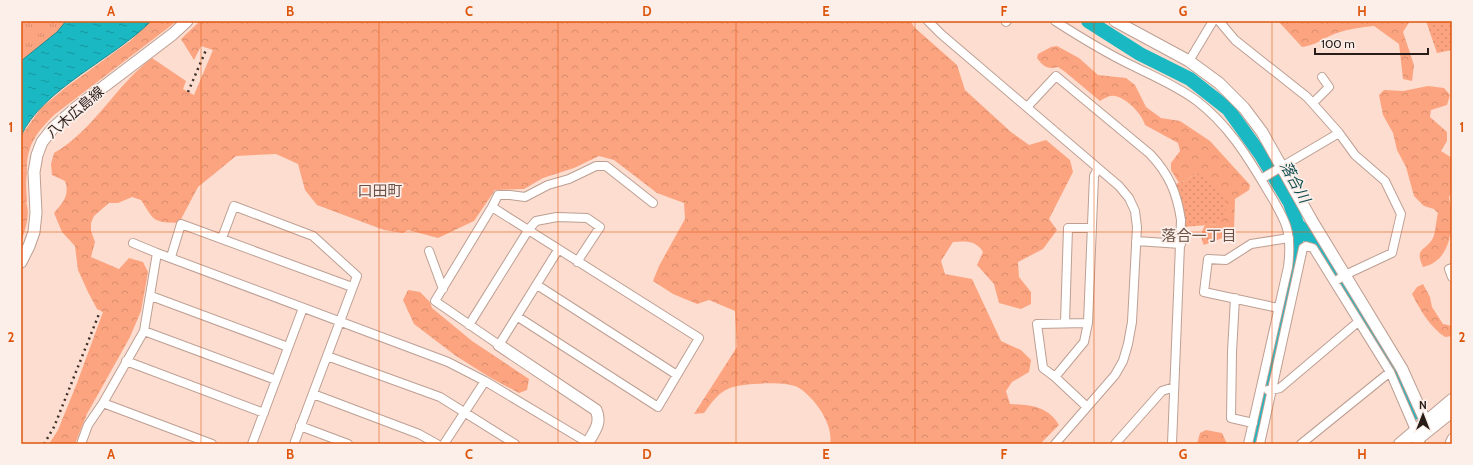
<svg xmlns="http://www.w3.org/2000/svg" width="1473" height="465" font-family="Cabin,'Noto Sans JP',sans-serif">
  <defs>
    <pattern id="grass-tufts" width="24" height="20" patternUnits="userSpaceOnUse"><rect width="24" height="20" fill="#fca480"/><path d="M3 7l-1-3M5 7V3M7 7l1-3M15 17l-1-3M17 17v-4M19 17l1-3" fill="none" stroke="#d88d6e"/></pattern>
    <pattern id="forest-crowns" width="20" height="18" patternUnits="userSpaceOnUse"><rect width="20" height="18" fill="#fca480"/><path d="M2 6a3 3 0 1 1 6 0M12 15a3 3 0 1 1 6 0" fill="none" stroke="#d88d6e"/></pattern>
    <pattern id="park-dots" width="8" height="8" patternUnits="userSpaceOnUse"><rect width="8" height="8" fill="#fca480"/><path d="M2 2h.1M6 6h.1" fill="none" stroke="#d88d6e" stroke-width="1.8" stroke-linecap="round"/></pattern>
    <pattern id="water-ripples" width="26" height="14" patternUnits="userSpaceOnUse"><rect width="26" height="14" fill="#1ab8c2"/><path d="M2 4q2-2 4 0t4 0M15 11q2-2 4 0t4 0" fill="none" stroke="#17959d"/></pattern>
  </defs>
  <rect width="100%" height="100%" fill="#fcddd0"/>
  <path fill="url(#grass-tufts)" d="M 21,21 L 66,21 L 57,32 L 21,61 Z
    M 21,170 L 27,171 L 26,184 L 27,203 L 21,197 Z"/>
  <path fill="url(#forest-crowns)" d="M 151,21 L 177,21 L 54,115 C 37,132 26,146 27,171 L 21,170 L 21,136 L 41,108 L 65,88 L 130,41 Z
    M 200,21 L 911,21 L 914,27 L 957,65 L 965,90 L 1011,132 L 1029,145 L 1046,140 L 1070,160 L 1073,172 L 1049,219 L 1057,230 L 1043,249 L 1018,262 L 1019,277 L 1031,292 L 1031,304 L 1021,309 L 999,303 L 994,284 L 977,265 L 983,252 C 976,240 965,241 953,242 L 941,261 L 945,274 L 972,279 L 1001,341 L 1021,350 L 1031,360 L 1029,372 L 1012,382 L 1006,391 L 1010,404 C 1030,405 1048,406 1059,425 L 1040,444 L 830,444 C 834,425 815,398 799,388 C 789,381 745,383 733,387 C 719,391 712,402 704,413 L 694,414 L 737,347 L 735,311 L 709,300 L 697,304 L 673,294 L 653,281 L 659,266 L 685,219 L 684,203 L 657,193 L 614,160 L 599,156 L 574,168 L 543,178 L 524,189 L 495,190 L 474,221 L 438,238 L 408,230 L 403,233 L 384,230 L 317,205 L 305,190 L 298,164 L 276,154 L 236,156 L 198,187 L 179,223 C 153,222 155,222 141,200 L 132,197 L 118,203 L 109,203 L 94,216 L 91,223 L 91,231 L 95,242 L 91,257 L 119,269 L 129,258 L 143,262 L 148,272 L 141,311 L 130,337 L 87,414 L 75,444 L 49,444 L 58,430 L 77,383 L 103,312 L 97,309 L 88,292 L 78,270 L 75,246 L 62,232 L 54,213 C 63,203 70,195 65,181 L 52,175 L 51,164 L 54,153 C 94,130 116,85 152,58 L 186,81 L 183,89 L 194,95 L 213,50 L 201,46 L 194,60 L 181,39 Z
    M 1278,21 L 1410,21 L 1403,32 L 1414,65 L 1412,81 L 1403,79 L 1399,44 L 1374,26 C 1361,27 1349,29 1337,33 C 1322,38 1320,44 1302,47 Z
    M 1057,46 L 1079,58 L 1098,75 L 1126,78 L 1135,85 L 1146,107 L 1161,118 L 1180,121 L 1210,141 L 1250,185 L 1249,190 L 1235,199 L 1234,231 L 1225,237 L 1204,245 C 1200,238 1201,232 1205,225 L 1219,224 L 1196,173 L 1185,181 L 1179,183 L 1171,170 L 1171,163 L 1180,151 L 1178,143 L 1145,125 C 1142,114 1126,97 1114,96 C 1109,95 1104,99 1100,101 L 1064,71 L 1058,67 C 1047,70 1043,66 1037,58 L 1038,54 L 1051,47 Z
    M 1428,86 L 1444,88 L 1450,95 L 1447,105 L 1431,110 L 1430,117 L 1447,132 L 1447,141 L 1441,151 L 1452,158 L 1452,191 L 1449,197 C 1454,221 1454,260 1423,267 C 1414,247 1425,252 1433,238 C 1436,231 1436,220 1438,213 L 1434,209 L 1424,206 L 1414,196 L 1406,167 L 1397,150 L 1393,133 L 1383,115 L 1379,95 L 1384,90 L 1403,91 Z
    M 21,197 L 23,197 C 33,210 25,229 21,243 Z
    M 1423,284 L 1430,297 L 1432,307 L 1443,324 L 1452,326 L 1452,336 L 1445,337 C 1430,327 1420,310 1412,294 L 1417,287 Z
    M 408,290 L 420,292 L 430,302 L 432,308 L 472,341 L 529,379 L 527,390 L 519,393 L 491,378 L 456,356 L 414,324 L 403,300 Z
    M 1206,430 L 1222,433 L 1227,444 L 1197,444 L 1200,433 Z"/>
  <path fill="url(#park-dots)" d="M 1426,21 L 1452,21 L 1452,50 L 1437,53 Z
    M 1196,173 L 1204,176 L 1225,200 L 1226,215 L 1219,224 L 1183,227 L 1175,184 L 1185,181 Z"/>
  <path fill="url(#water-ripples)" stroke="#1e898f" d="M 66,21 L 151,21 C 115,58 42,89 21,136 L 21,61 L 57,32 Z"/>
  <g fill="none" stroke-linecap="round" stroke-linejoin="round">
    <path stroke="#1ab8c2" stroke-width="14" d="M 1088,21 L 1140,54 L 1190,79 L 1228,109 L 1261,155 L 1290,203 L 1297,224 L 1296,246 L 1291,280 L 1254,444
      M 1297,224 L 1318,246 L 1386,354 L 1414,413"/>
    <g stroke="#bd9f93" stroke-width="10">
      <path id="street" d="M 928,21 L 941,34 L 1119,186 L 1129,198 L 1135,211 L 1137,227 L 1132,322 L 1128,344 L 1123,361 L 1115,375 L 1055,444
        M 1055,21 C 1080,37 1104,52 1131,65 C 1153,76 1177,86 1197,101 C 1227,124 1246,154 1265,186 C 1284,218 1293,228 1288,267 L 1248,444
        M 1219,21 L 1235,40 L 1307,97 L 1339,133 L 1355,155 L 1385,181 L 1401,214 L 1392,253 L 1345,275 L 1334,282
        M 1006,22 L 1007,21
        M 1189,61 L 1213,21
        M 1313,103 L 1329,87 L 1322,77
        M 1027,107 L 1056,76 L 1150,154 C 1169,174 1177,193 1181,220 L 1172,444
        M 1261,179 L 1339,133
        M 492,207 L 498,195 L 510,195 L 525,197 L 548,185 L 569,179 L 596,166 L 606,166 L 653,203
        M 222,238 L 234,206 L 313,236 L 357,276 L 294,444
        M 1136,241 L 1181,244
        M 133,243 L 157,253
        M 429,251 L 443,289
        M 171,257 L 181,224 L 352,287
        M 1452,268 L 1449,269 L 1452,277
        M 537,285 L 677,375
        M 151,296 L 288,347
        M 1235,298 L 1232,352 L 1231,418 L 1253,423
        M 1278,308 L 1204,292 L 1208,259 L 1226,260 L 1251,244 L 1289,238
        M 518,317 L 658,407 L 699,338 L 492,207 L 435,301 L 499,345 L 558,250
        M 1065,323 L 1068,228 L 1092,228
        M 469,325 L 529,229 L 536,221 L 557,217 L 587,218 L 600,227 L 577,262
        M 144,331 L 276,380
        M 327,356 L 440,397 L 515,444
        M 126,361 L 264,413
        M 1055,377 L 1084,342 L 1088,323 L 1094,176 L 1098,168
        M 1268,390 L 1272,390 L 1280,388 L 1358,322
        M 313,394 L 419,434 L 437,444
        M 103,403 L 212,444
        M 1087,407 L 1055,377 L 1043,368 L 1037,324 L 1088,323
        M 300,426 L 348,444
        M 1450,442 L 1452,438
        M 81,444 L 88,425 L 103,403 L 144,331 L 157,253 L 448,362 L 485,381 L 590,444
        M 252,444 L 303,308
        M 444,444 L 485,381
        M 1115,444 L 1162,391 L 1174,387
        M 1260,444 L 1303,248 L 1306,246 L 1313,248 L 1390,372 L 1421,444
        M 1301,444 L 1390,372"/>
    </g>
    <g stroke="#bd9f93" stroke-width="13">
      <path id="secondary" d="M 1115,21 L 1189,61 L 1219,83 L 1244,108 L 1262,132 L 1312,221 L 1402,369 L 1429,429
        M 21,262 L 29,246 L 34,232 L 36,213 L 34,172 L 37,155 L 42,142 L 53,128 L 77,107 L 173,34 L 187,21
        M 499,345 L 596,410 C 602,423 594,432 587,444"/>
    </g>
    <g stroke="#bd9f93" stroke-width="14">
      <path id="primary" d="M 1417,439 L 1452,411
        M 1400,444 L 1452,400"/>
    </g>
    <use href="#street" stroke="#fff" stroke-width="8"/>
    <use href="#secondary" stroke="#fff" stroke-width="11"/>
    <use href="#primary" stroke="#fff" stroke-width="12"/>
    <path stroke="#3d302b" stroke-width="2.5" stroke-dasharray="2 4" stroke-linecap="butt" d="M 188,92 L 206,50
      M 44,444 L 54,427 L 99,314"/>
  </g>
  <path fill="none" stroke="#de560d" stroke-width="1" stroke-opacity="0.55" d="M 201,21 L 201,444M 379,21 L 379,444M 558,21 L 558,444M 736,21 L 736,444M 915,21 L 915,444M 1094,21 L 1094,444M 1272,21 L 1272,444M 21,232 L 1452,232"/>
  <g text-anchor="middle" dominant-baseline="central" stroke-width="3.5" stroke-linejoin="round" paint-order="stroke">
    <g font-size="14" fill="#271c18" stroke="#fcefea">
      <text transform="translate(75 112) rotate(-41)">八木広島線</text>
    </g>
    <g font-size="15" font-style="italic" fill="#0f4c50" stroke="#fcefea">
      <text transform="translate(1295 182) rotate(61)">落合川</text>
    </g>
    <g font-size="15" fill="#6a5045" stroke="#fcefea">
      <text x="380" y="191">口田町</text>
      <text x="1199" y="236">落合一丁目</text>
    </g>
  </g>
  <rect width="1473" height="465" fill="none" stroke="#fcefea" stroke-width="44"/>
  <g transform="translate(1423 415)" stroke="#fcefea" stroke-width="3" paint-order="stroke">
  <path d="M0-3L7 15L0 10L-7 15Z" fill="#271c18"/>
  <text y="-6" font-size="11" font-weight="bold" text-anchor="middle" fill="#271c18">N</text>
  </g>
  <path d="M1315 48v6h113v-6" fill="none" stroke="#271c18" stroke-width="2"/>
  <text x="1321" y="48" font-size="12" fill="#271c18" stroke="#fcefea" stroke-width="3" paint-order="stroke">100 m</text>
  <rect x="22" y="22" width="1429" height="421" fill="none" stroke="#de560d" stroke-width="1.5"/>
  <g font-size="13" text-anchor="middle" font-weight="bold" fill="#de560d">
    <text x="111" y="16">A</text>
    <text x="290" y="16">B</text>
    <text x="469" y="16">C</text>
    <text x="647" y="16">D</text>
    <text x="826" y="16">E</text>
    <text x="1004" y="16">F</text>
    <text x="1183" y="16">G</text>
    <text x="1362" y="16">H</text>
    <text x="11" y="132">1</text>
    <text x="1462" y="132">1</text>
    <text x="11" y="342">2</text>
    <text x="1462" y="342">2</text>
    <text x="111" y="459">A</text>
    <text x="290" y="459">B</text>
    <text x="469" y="459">C</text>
    <text x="647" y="459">D</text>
    <text x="826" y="459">E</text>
    <text x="1004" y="459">F</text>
    <text x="1183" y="459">G</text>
    <text x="1362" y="459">H</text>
  </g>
</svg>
